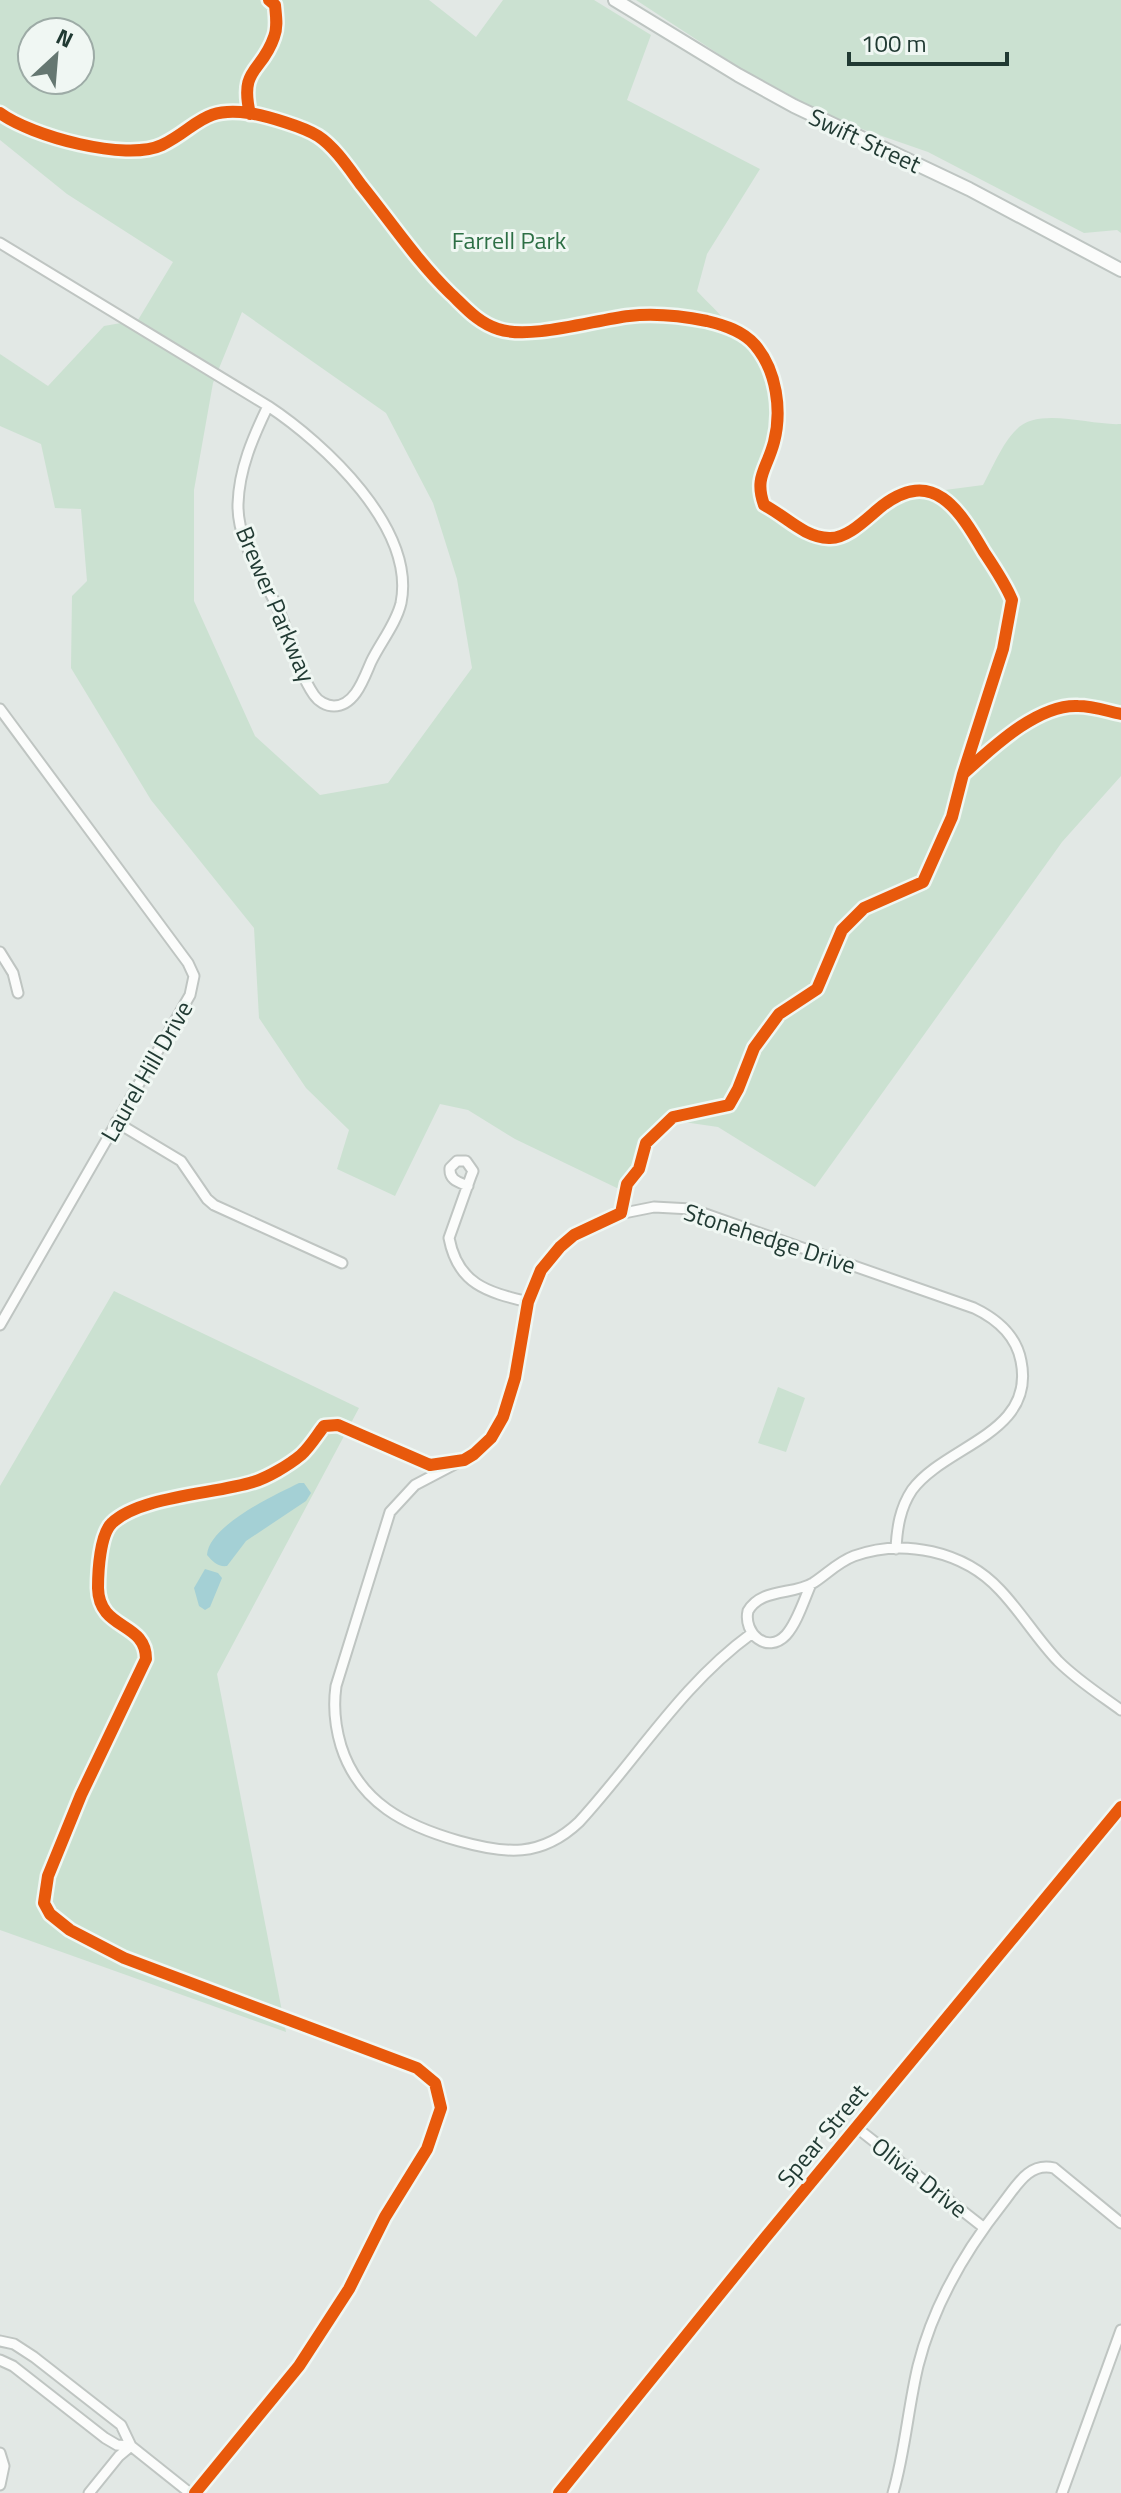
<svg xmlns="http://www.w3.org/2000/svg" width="1121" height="2493" font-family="'Titillium Web',sans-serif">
  <rect width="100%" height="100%" fill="#e2e8e5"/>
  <path fill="#cbe1d1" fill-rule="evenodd" d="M 0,0 L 429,0 L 476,37 L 503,0 L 594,0 L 651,35 L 627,100 L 760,169 L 707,254 L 697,291 C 733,329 780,368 774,426 C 771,450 762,474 757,498 L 815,538 L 844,542 L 915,494 L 983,485 C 992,469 1003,442 1016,430 C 1038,406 1091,426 1121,424 L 1121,776 L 1062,842 L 815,1187 L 718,1127 L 663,1119 L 621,1190 L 515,1139 L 468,1110 L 440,1104 L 395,1196 L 337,1169 L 349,1130 L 306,1088 L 259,1018 L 254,928 L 151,800 L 71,668 L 72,596 L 87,581 L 81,509 L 55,508 L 41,444 L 0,426 L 0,354 L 48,386 L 104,326 L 138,320 L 173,262 L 67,194 L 0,140 ZM 32,32 L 80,32 L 80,80 L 32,80 ZM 242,312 L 386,413 L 433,503 L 457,579 L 472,668 L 388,783 L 320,795 L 255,736 L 194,601 L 194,490 L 213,383 Z
    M 636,0 L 1121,0 L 1121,233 L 1117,230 L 1084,233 L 928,152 L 836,120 L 740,68 Z
    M 114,1291 L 359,1408 L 217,1674 L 286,2032 L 0,1930 L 0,1486 Z
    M 778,1387 L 805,1398 L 786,1452 L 758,1443 Z"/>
  <path fill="#a4d0d5" d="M 299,1483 L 304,1483 L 311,1493 L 306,1501 L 246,1541 L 227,1566 C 218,1567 213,1562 207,1555 C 209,1525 275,1495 299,1483 Z
    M 205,1569 L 218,1573 L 222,1578 L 210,1607 L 205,1610 L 199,1606 L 194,1588 Z"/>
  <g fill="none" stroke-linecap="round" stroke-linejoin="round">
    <g stroke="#bfc5c2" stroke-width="13">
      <path id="street" d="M 0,243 L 268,406
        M 268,406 C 324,443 416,528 401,603 C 396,624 380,643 371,662 C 364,678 355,706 334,706 C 326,706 318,701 314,695 C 297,670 291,638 279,611 C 264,577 237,543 238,504 C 239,469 253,437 268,406 Z
        M 0,709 L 188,963 L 194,976 L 190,995 L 0,1325
        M 0,952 L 13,973 L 18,993
        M 116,1122 L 181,1161 L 207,1199 L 214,1205 L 342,1263
        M 468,1186 C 458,1182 449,1180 450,1168 L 457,1161 L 466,1161 L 473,1171 L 471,1176 L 449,1238 C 458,1285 488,1292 528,1302
        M 811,1584 C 804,1600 797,1623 786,1635 C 767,1655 743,1633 748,1611 C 761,1588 793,1595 813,1583 C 827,1574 838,1562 854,1556 C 903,1538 964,1551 1000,1590 C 1021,1612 1037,1639 1058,1661 C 1077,1680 1099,1694 1121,1710
        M 751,1634 C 682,1684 636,1760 579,1822 C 541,1858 505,1854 459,1841 C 406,1826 359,1803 341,1746 C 335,1726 333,1707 336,1686 L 390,1512 L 415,1485 L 474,1454 L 498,1428 L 511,1391 L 528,1302 L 548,1260 L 574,1235 L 614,1215 L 654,1207 L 691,1209 L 974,1308 C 997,1319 1016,1335 1021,1361 C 1036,1434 945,1445 912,1490 C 900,1508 897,1528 896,1549
        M 857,2128 L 983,2227
        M 0,2341 L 14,2344 L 34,2357 L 121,2425 L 131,2446
        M 0,2360 L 13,2366 L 105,2438 L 117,2445 L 131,2446
        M 131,2446 L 190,2493
        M 0,2453 L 4,2466 L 0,2485
        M 89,2493 L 119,2456 L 131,2446
        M 893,2493 C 905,2452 908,2408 918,2366 C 933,2306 965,2251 1003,2203 C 1017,2185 1029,2162 1054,2168 L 1121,2223
        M 1062,2493 L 1121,2330"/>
    </g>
    <g stroke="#bec5c2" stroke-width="16">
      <path id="secondary" d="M 615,0 L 738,75 L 794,106 L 969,189 L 1121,270
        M 559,2493 L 765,2238 L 1121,1807"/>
    </g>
    <use href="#street" stroke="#fbfcfb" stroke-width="9"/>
    <use href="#secondary" stroke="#fbfcfb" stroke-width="12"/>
    <g stroke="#f0f7f3" stroke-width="17">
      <path id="cycleway" d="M 0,113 C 31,136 126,162 162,145 C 197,128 202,106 249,113 C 267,116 304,127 318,136 C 335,147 350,170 362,186 C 391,222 417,261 450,293 C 465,307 478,323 498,329 C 530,340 594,320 629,316 C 655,313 682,316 707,321 C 724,325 743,331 755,345 C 777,371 782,411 774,442 C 767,469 754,477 764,505 C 786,516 803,537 829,538 C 848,539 868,517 882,506 C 933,467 959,509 984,552 C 994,567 1005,583 1012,600 L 1003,649 L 963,774 L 952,817 L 923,882 L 864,908 L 842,930 L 817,989 L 779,1014 L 754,1048 L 738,1089 L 729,1105 L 673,1117 L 646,1143 L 639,1169 L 627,1184 L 621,1213 L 574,1235 L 560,1247 L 541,1270 L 528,1302 L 515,1378 L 503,1417 L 491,1438 L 474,1454 L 464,1460 L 430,1465 L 338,1425 L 324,1426 C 317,1435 310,1447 301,1455 C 289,1465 267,1478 253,1482 C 215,1494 140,1496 112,1523 C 100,1534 98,1571 98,1588 C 99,1631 146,1621 146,1659 L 81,1795 L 48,1876 L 44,1903 L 50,1914 L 70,1930 L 124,1958 L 417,2068 L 435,2083 L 441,2108 L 427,2149 L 385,2217 L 349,2289 L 299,2366 L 195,2493
        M 250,114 C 239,67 262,73 274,37 C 278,27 276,16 275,5 L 269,0
        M 963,774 C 991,749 1037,704 1078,706 C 1092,706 1107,711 1121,714
        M 559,2493 L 765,2238 L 1121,1807"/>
    </g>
    <use href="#cycleway" stroke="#e8590c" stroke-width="12"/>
  </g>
  <g text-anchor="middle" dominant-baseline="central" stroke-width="6" stroke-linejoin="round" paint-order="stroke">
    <g font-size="24" fill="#213a33" stroke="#f0f7f3">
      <text transform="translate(865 140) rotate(25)">Swift Street</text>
      <text transform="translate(276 604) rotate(67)">Brewer Parkway</text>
      <text transform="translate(146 1071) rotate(-60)">Laurel Hill Drive</text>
      <text transform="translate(770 1238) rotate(18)">Stonehedge Drive</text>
      <text transform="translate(822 2135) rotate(-50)">Spear Street</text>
      <text transform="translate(920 2177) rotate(38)">Olivia Drive</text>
    </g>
    <g font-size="24" fill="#2d6f45" stroke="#f0f7f3">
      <text x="509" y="240">Farrell Park</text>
    </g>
  </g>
  <g transform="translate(56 56) rotate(26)"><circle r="38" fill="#f0f7f3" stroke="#9daba6" stroke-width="2"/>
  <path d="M0-6L14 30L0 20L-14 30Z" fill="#657771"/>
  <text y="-12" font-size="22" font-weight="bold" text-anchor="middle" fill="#213a33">N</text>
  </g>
  <path d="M849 52v12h158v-12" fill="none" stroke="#213a33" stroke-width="4"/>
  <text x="861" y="52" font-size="24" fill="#213a33" stroke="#f0f7f3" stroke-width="6" paint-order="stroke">100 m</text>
</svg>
